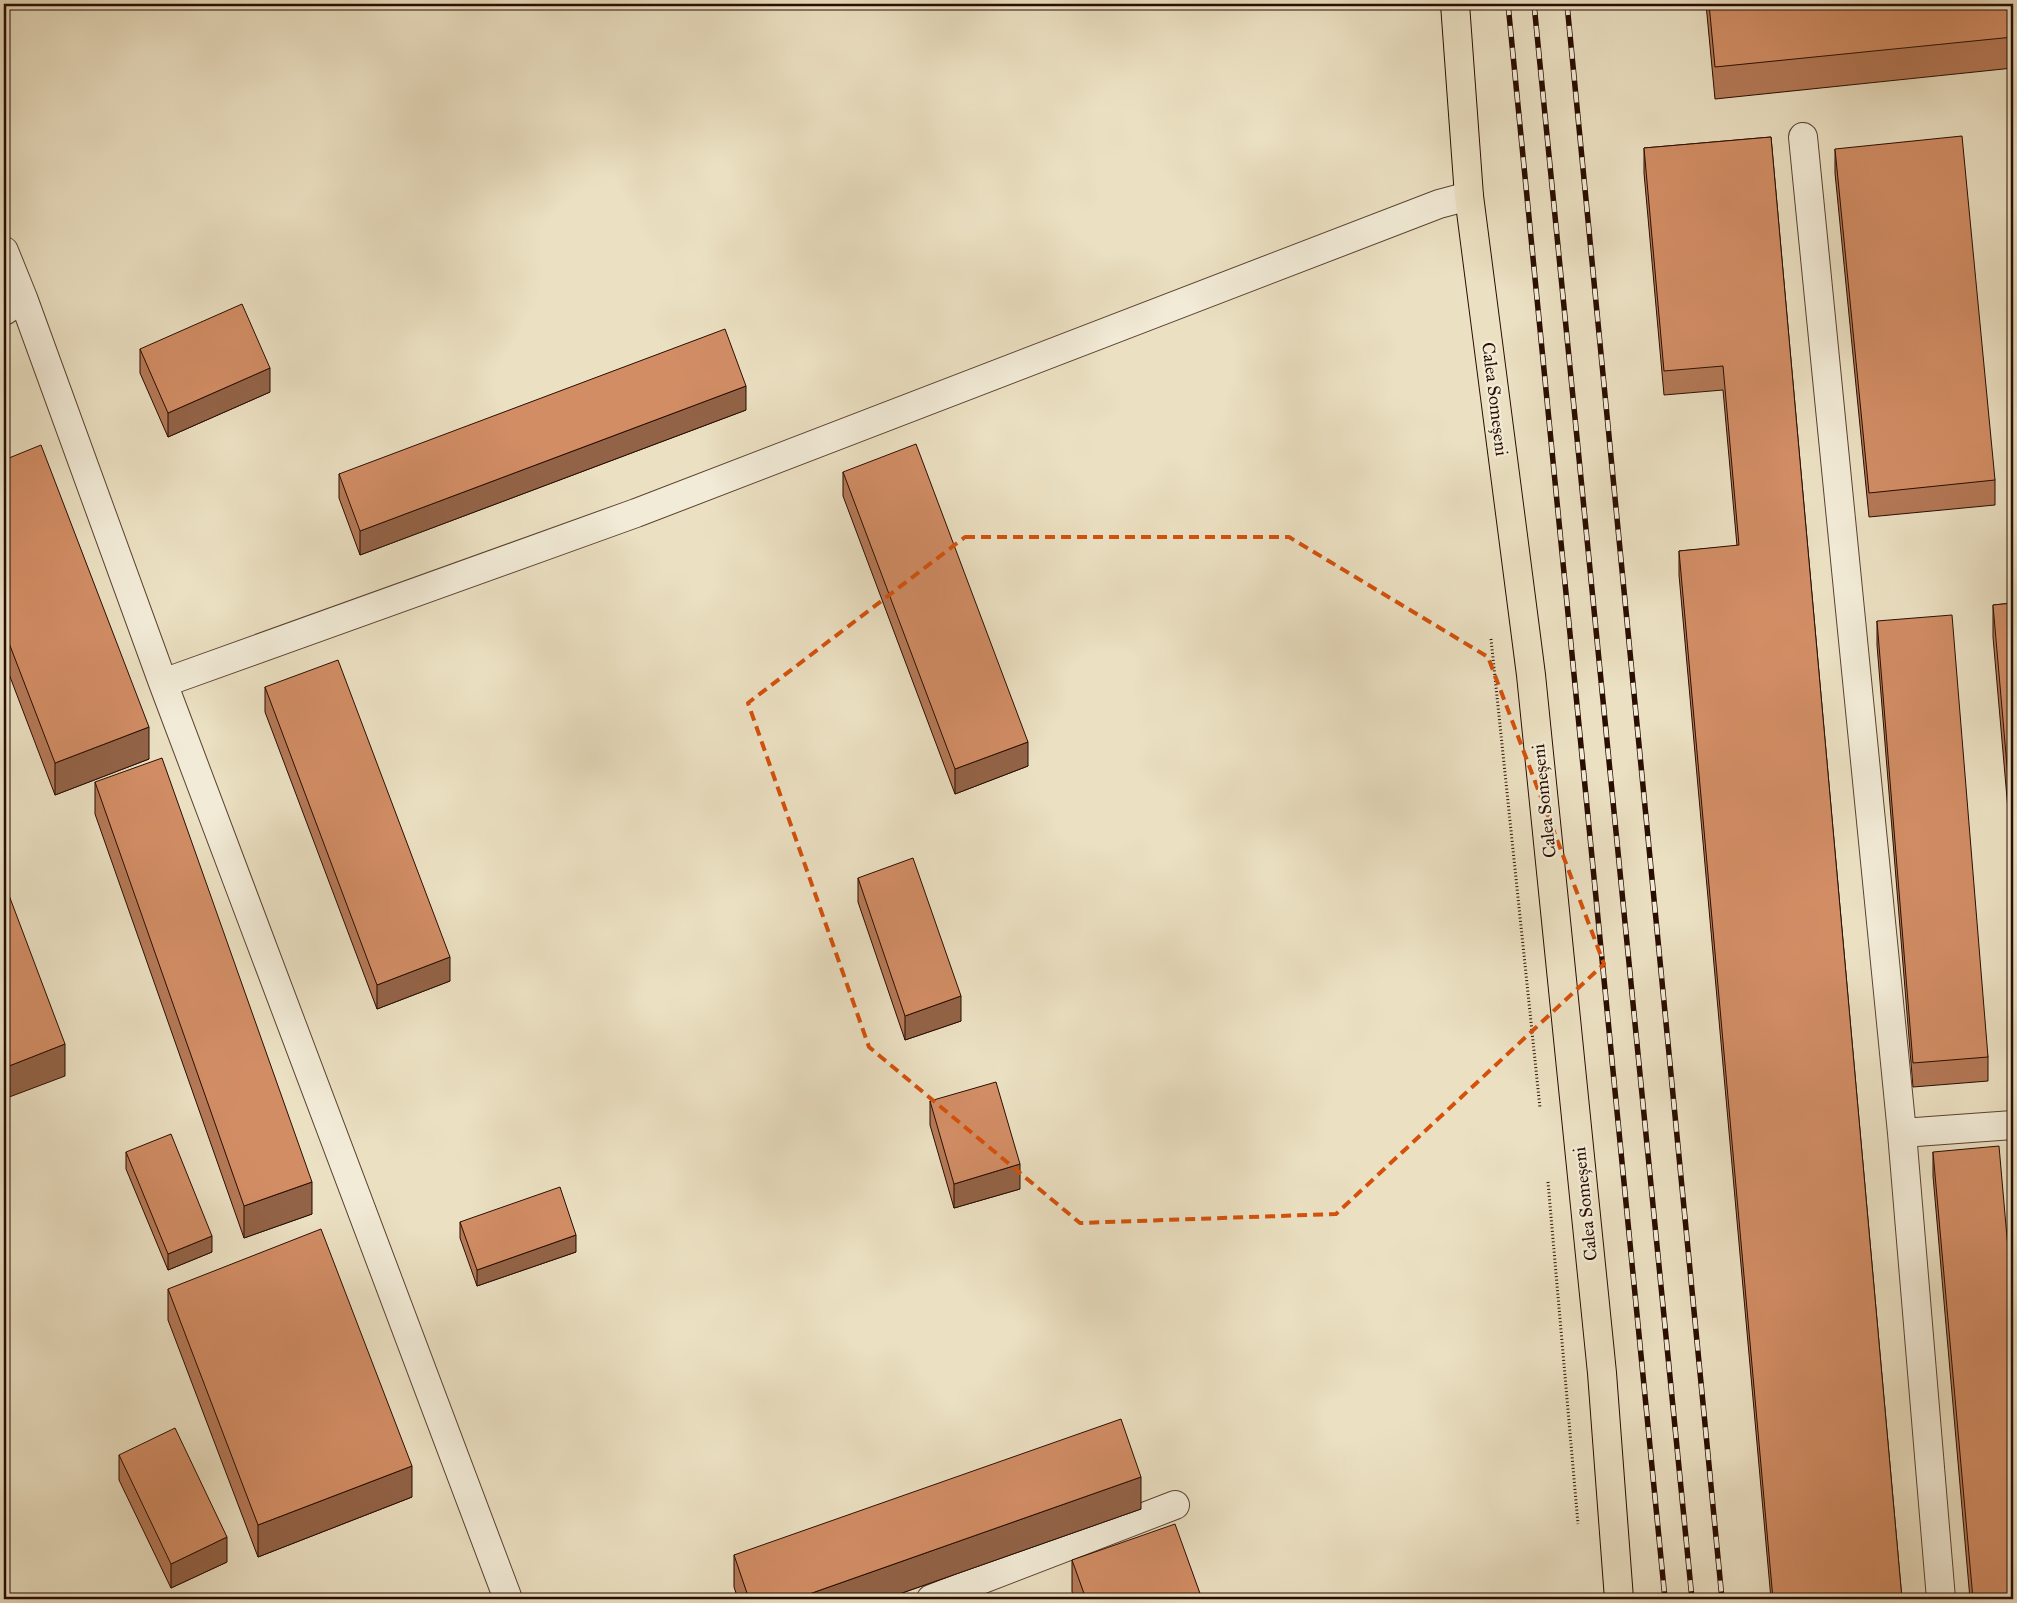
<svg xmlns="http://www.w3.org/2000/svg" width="2017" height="1603" font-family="'IM FELL Great Primer',serif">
  <rect width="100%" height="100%" fill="#ebe0c2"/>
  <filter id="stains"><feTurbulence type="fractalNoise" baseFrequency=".004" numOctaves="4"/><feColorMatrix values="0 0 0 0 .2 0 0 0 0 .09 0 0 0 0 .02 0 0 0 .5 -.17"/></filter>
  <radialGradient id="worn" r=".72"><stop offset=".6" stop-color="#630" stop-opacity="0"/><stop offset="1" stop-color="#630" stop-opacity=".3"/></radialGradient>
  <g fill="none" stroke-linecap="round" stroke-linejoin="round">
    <g stroke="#5a4230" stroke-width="30">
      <path id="minor" d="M 1803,137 L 1902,1133 L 1941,1599
        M 4,251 L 23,298 L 163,683 L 508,1599
        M 4,311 L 23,298
        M 163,683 L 636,513 L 1439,204 L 1469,196
        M 1902,1133 L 2013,1125
        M 931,1599 L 1175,1505"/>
    </g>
    <g stroke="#290d00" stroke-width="30">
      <path id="major" d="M 1455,4 L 1469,196 L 1531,675 L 1602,1373 L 1619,1599"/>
    </g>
    <path stroke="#290d00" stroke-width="3" stroke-dasharray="1 2.5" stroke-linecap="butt" d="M 1491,639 L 1540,1108
      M 1548,1182 L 1578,1524"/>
    <use href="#minor" stroke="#f2ebd7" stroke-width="28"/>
    <use href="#major" stroke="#ebe0c2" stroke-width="28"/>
    <g stroke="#290d00" stroke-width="5.5">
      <path id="rail" d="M 1508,4 L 1665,1599
        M 1534,4 L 1692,1599
        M 1567,4 L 1722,1599"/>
    </g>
    <use href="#rail" stroke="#f2ebd7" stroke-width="4" stroke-dasharray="11" stroke-linecap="butt"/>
  </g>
  <path fill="#b57957" stroke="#290d00" d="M 1706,4 L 2013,4 L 2013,68 L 1715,99 Z
    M 1771,137 L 1902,1599 L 1771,1599 L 1679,575 L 1679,551 L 1737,546 L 1723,390 L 1664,395 L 1644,173 L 1644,148 Z
    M 1835,149 L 1995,480 L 1995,505 L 1869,517 L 1835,173 Z
    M 140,349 L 270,392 L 168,437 L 140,373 Z
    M 746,410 L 360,555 L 339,498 L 339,474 Z
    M 4,460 L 149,759 L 55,795 L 4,661 Z
    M 843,472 L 1028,766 L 955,794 L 843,496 Z
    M 2013,603 L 2013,867 L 1993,637 L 1993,605 Z
    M 1877,621 L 1988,1057 L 1988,1081 L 1913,1087 L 1877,645 Z
    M 265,687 L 450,981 L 377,1009 L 265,712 Z
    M 95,782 L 312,1214 L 244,1238 L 95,814 Z
    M 858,878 L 961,1021 L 905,1040 L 858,902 Z
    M 930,1101 L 1020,1189 L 954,1208 L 930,1125 Z
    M 126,1152 L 212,1252 L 168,1270 L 126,1169 Z
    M 1933,1152 L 2013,1599 L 1970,1599 L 1933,1176 Z
    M 460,1222 L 576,1252 L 477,1286 L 460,1238 Z
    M 168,1289 L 412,1497 L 258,1557 L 168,1320 Z
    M 119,1455 L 227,1562 L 171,1588 L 119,1480 Z
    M 1141,1509 L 885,1599 L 738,1599 L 734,1587 L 734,1555 Z
    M 1072,1560 L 1202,1599 L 1075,1599 L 1072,1592 Z"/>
  <path fill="#936347" stroke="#290d00" d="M 270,368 L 270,392 L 168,437 L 168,413 Z
    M 746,386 L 746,410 L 360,555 L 360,531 Z
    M 149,727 L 149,759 L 55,795 L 55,763 Z
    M 1028,742 L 1028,766 L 955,794 L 955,769 Z
    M 450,957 L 450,981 L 377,1009 L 377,985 Z
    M 961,996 L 961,1021 L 905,1040 L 905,1016 Z
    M 65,1044 L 65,1076 L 4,1099 L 4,1068 Z
    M 1020,1164 L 1020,1189 L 954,1208 L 954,1184 Z
    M 312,1182 L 312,1214 L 244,1238 L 244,1206 Z
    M 576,1235 L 576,1252 L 477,1286 L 477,1270 Z
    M 212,1236 L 212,1252 L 168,1270 L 168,1254 Z
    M 412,1466 L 412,1497 L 258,1557 L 258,1525 Z
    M 1141,1477 L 1141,1509 L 885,1599 L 795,1599 Z
    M 227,1537 L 227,1562 L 171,1588 L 171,1564 Z"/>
  <path fill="#d28d65" stroke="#290d00" d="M 1709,4 L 2013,4 L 2013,37 L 1715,67 Z
    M 1962,136 L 1995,480 L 1869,493 L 1835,149 Z
    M 1771,137 L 1902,1599 L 1773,1599 L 1679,551 L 1739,545 L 1723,366 L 1664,371 L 1644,148 Z
    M 242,304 L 270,368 L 168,413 L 140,349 Z
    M 725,329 L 746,386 L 360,531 L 339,474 Z
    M 916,444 L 1028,742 L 955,769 L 843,472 Z
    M 41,445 L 149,727 L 55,763 L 4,630 L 4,460 Z
    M 2013,603 L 2013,835 L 1993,605 Z
    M 1952,615 L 1988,1057 L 1913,1063 L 1877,621 Z
    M 338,660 L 450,957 L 377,985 L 265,687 Z
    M 162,758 L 312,1182 L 244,1206 L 95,782 Z
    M 913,858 L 961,996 L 905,1016 L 858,878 Z
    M 4,882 L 65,1044 L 4,1068 Z
    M 996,1082 L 1020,1164 L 954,1184 L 930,1101 Z
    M 171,1134 L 212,1236 L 168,1254 L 126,1152 Z
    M 1999,1146 L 2013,1306 L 2013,1599 L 1973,1599 L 1933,1152 Z
    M 560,1187 L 576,1235 L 477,1270 L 460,1222 Z
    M 321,1229 L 412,1466 L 258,1525 L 168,1289 Z
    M 1121,1419 L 1141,1477 L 795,1599 L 749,1599 L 734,1555 Z
    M 175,1428 L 227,1537 L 171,1564 L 119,1455 Z
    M 1175,1524 L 1202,1599 L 1086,1599 L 1072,1560 Z"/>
  <path fill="none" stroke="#d5510b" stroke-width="4" stroke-dasharray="10 6" stroke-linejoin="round" d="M 965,537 L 1289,537 L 1488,657 L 1604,964 L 1336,1214 L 1080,1223 L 869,1047 L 748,703 Z"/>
  <g text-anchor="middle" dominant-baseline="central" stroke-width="4.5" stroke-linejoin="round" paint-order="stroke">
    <g font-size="18" fill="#290d00" stroke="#f2ebd7">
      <text transform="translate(1495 399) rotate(83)">Calea Someșeni</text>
      <text transform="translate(1544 801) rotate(-96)">Calea Someșeni</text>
      <text transform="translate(1585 1204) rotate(-96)">Calea Someșeni</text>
    </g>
  </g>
  <rect width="2017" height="1603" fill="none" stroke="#ebe0c2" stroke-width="20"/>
  <rect x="5" y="5" width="2007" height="1593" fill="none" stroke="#290d00" stroke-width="2.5"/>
  <rect x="10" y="10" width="1997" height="1583" fill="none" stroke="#290d00"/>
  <rect width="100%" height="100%" filter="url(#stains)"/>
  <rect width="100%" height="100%" fill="url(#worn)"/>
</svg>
